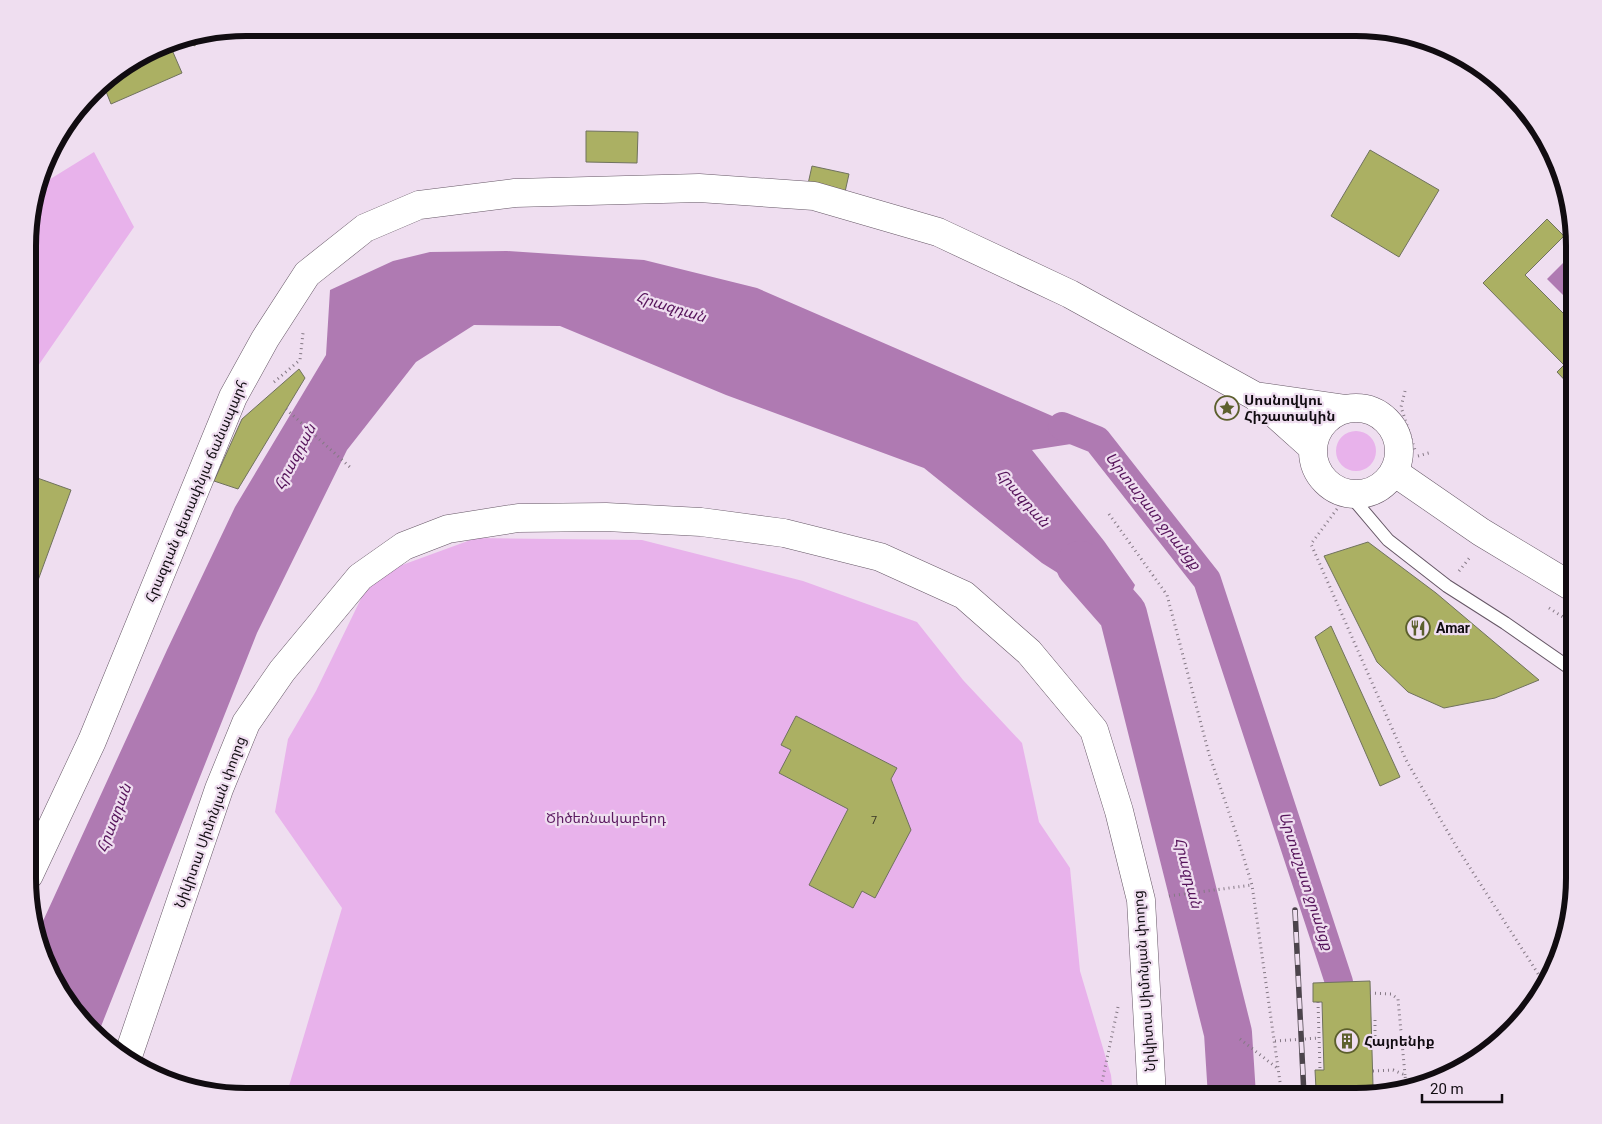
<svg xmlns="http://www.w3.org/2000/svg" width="1602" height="1124" font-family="Roboto,'Noto Sans Armenian',sans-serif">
  <rect width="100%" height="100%" fill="#efdef0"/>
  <path fill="#e8b2eb" d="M 94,152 L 134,227 L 29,379 L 29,218 L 39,186 Z
    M1336 451a20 20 0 1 1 40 0a20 20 0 1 1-40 0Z
    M 476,538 L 642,540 L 803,581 L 917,622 L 963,680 L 1022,743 L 1039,822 L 1070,868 L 1080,971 L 1111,1075 L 1113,1096 L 286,1096 L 342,908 L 275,812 L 288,739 L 316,691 L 372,576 Z"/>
  <path fill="#af7ab2" d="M 507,251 L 644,260 L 757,288 L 1066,422 L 1097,440 L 1032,450 L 1104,541 L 1135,585 L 1123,614 L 1042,563 L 924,468 L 726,395 L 560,326 L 474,325 L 416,362 L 347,450 L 257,633 L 98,1034 L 57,987 L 38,932 L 167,650 L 235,507 L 326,355 L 330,290 L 393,261 L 430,252 Z
    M 1563,263 L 1574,275 L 1574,306 L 1547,279 Z"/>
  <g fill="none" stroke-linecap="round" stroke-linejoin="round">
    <path stroke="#af7ab2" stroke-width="28" d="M 1062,426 L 1097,440 L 1207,580 L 1339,982
      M 1344,1088 L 1346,1096"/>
    <path stroke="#af7ab2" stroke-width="48" d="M 1080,565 L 1123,614 L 1228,1033 L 1232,1096"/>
  </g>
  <path fill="#abb063" stroke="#70725e" d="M 213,34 L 194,46 L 189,39 Z
    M 169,43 L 182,73 L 111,104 L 103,84 L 109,81 L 108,78 L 163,44 Z
    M 586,131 L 638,132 L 637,163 L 586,162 Z
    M 1370,150 L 1439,190 L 1399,257 L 1331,216 Z
    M 812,166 L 849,174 L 845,192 L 808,184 Z
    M 1547,219 L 1564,236 L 1525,275 L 1574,324 L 1574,390 L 1557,372 L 1564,365 L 1483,283 Z
    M 299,369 L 305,378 L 238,489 L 214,481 L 242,419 Z
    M 29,475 L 71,490 L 29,605 Z
    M 1368,542 L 1436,593 L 1539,680 L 1495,698 L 1444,708 L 1408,692 L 1377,662 L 1324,556 Z
    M 1331,626 L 1400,777 L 1380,786 L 1315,637 Z
    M 796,716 L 897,768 L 891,779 L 911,830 L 875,898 L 862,891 L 853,908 L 809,885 L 848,809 L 779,773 L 791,750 L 781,745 Z
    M 1370,981 L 1373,1086 L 1316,1089 L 1315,1070 L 1324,1070 L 1322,1002 L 1313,1002 L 1313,983 Z"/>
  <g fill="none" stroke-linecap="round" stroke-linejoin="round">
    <g stroke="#665766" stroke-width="14">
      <path id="lane" d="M 1349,494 L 1388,540 L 1447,586 L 1505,623 L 1574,671"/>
    </g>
    <g stroke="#665766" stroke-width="29">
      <path id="secondary" d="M 1255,396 L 1346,409
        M1313 451a43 43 0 1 1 86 0a43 43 0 1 1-86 0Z
        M 1394,472 L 1481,532 L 1574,588
        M 29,875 L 92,741 L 233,397 L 265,339 L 307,274 L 365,228 L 419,205 L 515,193 L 699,188 L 814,196 L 938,232 L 1070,294 L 1255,396 L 1313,448
        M 127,1059 L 219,789 L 246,723 L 282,671 L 360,577 L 404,546 L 448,529 L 518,518 L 606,517 L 701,522 L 784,533 L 880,557 L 964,595 L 1029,652 L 1094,730 L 1119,811 L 1141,900 L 1152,1096"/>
    </g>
    <path stroke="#857985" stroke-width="3" stroke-dasharray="1 4" stroke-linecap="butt" d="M 274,382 L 300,360 L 303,333
      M 1405,391 L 1401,407 L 1416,453
      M 286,409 L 352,469
      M 1418,456 L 1432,452
      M 1337,509 L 1311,544 L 1406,760 L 1456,846 L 1544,983
      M 1109,514 L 1167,595 L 1209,754 L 1237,836 L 1252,885 L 1282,1096
      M 1459,571 L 1471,556
      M 1549,608 L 1574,624
      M 1169,896 L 1252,885
      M 1370,993 L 1391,994 L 1398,999 L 1405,1075
      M 1318,1002 L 1320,1070
      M 1375,1020 L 1375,1042 L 1402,1041
      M 1240,1039 L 1277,1068
      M 1275,1041 L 1319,1038
      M 1373,1071 L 1393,1070 L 1405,1075 L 1406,1085
      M 1099,1096 L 1118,1007"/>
    <use href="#lane" stroke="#fff" stroke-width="12"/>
    <use href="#secondary" stroke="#fff" stroke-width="28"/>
    <g stroke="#4c444c" stroke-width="5.5">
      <path id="rail" d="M 1295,910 L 1304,1096"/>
    </g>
    <use href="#rail" stroke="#efdef0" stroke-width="4" stroke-dasharray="11" stroke-linecap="butt"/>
  </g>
  <defs>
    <g id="sight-ring" transform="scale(1.25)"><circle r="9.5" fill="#efdef0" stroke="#5c5f2d" stroke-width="1.5"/><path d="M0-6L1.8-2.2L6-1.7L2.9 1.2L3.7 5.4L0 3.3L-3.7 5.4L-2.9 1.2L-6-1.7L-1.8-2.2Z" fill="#5c5f2d"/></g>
    <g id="restaurant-ring" transform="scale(1.25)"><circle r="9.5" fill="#efdef0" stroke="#5c5f2d" stroke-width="1.5"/><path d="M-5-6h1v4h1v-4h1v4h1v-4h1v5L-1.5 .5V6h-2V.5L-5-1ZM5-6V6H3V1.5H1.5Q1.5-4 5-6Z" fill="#5c5f2d"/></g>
    <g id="building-ring" transform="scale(1.25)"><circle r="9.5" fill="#efdef0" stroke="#5c5f2d" stroke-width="1.5"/><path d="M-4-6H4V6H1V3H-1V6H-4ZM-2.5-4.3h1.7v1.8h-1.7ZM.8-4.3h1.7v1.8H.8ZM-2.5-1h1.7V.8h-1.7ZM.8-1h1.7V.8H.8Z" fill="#5c5f2d"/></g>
  </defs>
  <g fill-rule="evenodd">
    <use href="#sight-ring" x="1227" y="408"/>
    <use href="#restaurant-ring" x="1418" y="628"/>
    <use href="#building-ring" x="1347" y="1041"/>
  </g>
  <g text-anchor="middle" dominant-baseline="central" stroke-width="4.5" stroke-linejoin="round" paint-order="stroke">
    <g font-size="11" fill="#383526">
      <text x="874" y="820">7</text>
    </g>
    <g font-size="14" font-weight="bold" fill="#110c11" stroke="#efdef0" text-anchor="start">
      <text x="1244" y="400">Սոսնովկու<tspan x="1244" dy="16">Հիշատակին</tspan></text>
      <text x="1436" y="628">Amar</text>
      <text x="1364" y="1041">Հայրենիք</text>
    </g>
    <g font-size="14" fill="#110c11" stroke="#efdef0">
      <text transform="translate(196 491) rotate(-67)">Հրազդան գետափնյա ճանապարհ</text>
      <text transform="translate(210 822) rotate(-70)">Նիկիտա Սիմոնյան փողոց</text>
      <text transform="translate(1144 981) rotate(-94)">Նիկիտա Սիմոնյան փողոց</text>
    </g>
    <g font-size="14" fill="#5b1a60" stroke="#efdef0">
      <text x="606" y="818">Ծիծեռնակաբերդ</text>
    </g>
    <g font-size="15" font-style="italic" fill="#55135a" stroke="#efdef0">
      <text transform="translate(671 307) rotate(17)">Հրազդան</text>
      <text transform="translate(295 457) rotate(-62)">Հրազդան</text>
      <text transform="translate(1023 498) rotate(49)">Հրազդան</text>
      <text transform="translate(1153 511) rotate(52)">Արտաշատ ջրանցք</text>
      <text transform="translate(114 818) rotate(-69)">Հրազդան</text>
      <text transform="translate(1188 873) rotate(76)">Հրազդան</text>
      <text transform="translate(1306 881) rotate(72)">Արտաշատ ջրանցք</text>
    </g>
  </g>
  <path d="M0 0H1602V1124H0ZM246 36H1356A210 210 0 0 1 1566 246V878A210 210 0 0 1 1356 1088H246A210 210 0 0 1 36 878V246A210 210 0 0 1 246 36Z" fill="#efdef0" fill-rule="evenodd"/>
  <path fill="none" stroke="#110c11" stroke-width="6" d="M246 36H1356A210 210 0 0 1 1566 246V878A210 210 0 0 1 1356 1088H246A210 210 0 0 1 36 878V246A210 210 0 0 1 246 36Z"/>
  <path d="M1422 1094v8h80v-8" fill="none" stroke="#110c11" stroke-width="2.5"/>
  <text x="1430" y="1094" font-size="15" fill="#110c11" stroke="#efdef0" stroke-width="4" paint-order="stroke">20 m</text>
</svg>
